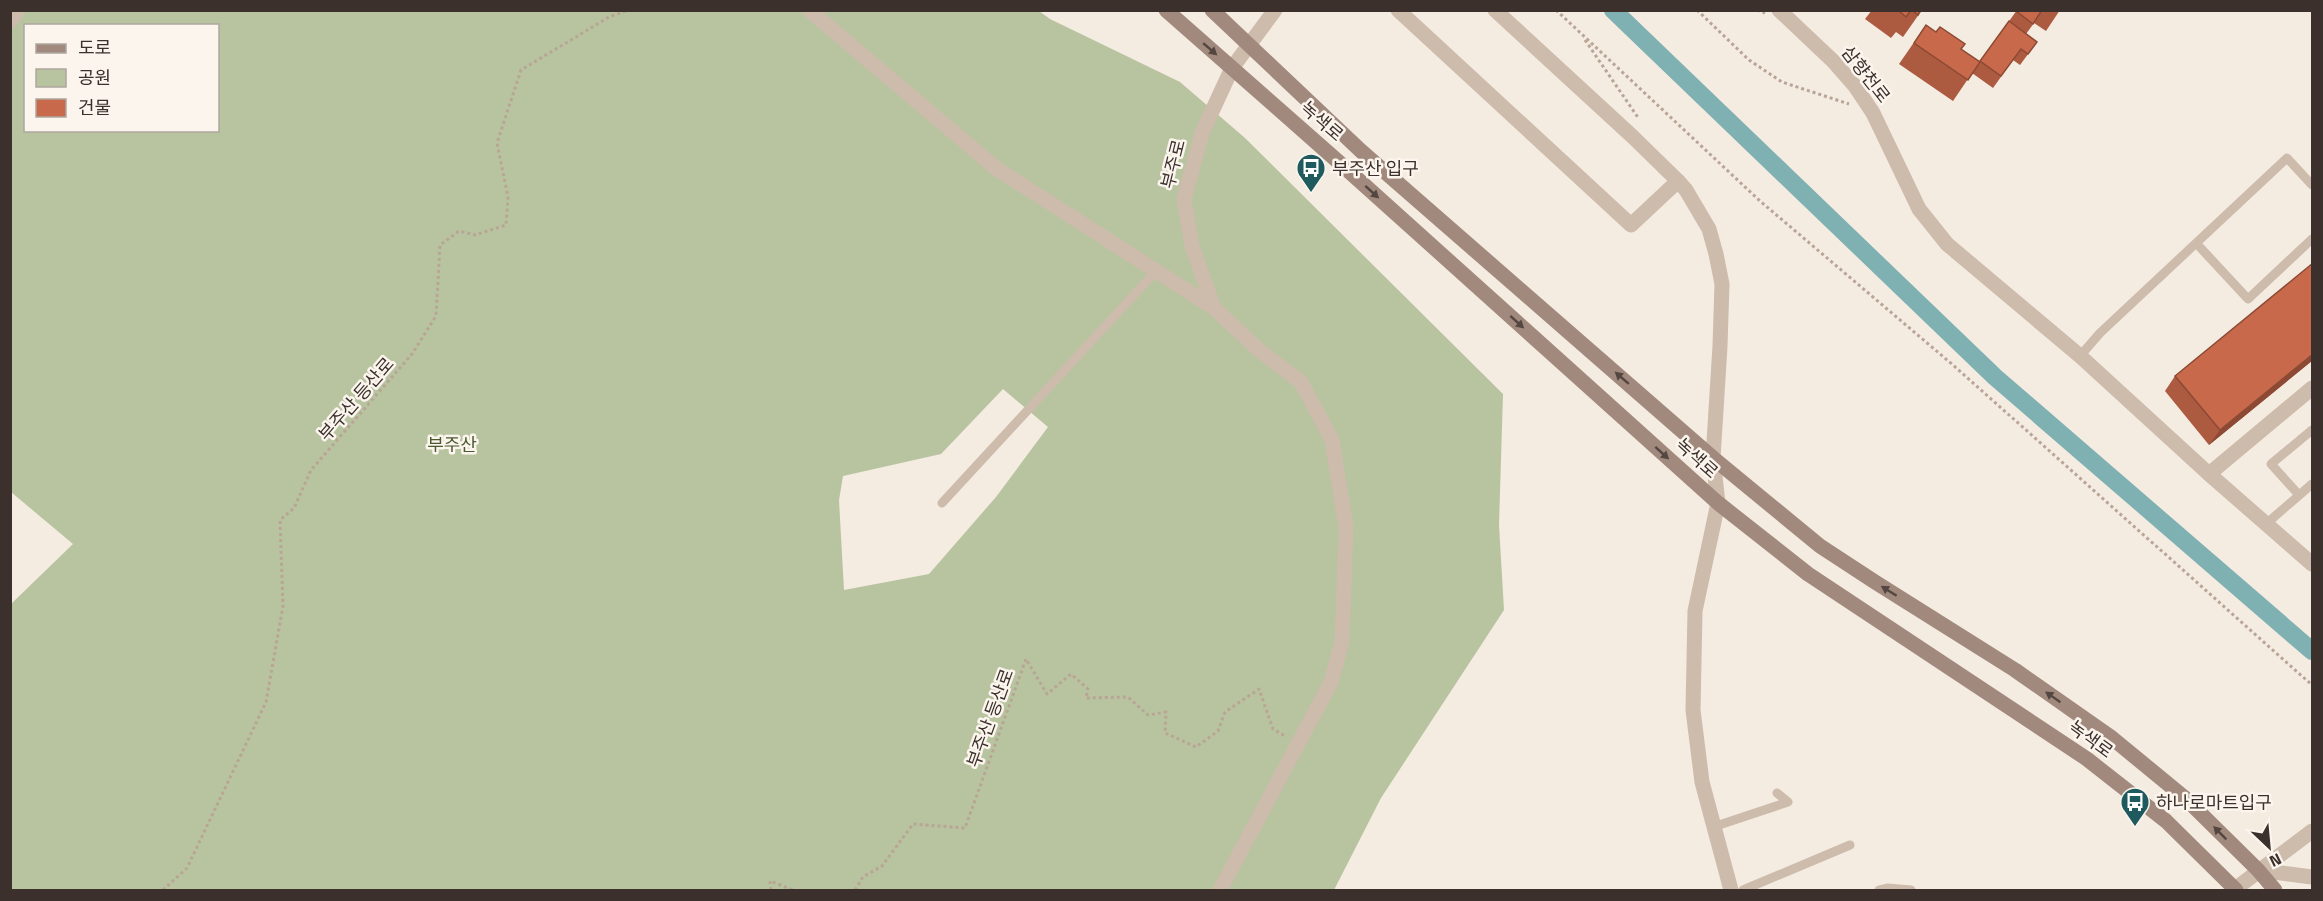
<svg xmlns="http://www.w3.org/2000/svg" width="2323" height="901" font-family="'Titillium Web','Noto Sans KR',sans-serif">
  <rect width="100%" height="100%" fill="#f4ebe1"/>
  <path fill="#b8c4a0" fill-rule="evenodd" d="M 10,11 L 1039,11 L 1050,19 L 1180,82 L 1245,138 L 1503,394 L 1499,525 L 1504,610 L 1381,798 L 1334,890 L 11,890 L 11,604 L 73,544 L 11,492 ZM 26,26 L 218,26 L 218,130 L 26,130 ZM 1003,389 L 1048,427 L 996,497 L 929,574 L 844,590 L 839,500 L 843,476 L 941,454 Z"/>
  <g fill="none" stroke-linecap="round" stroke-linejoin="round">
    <path stroke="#7fb0b2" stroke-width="18" d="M 1613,10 L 1995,377 L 2312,651"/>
    <path stroke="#b9a596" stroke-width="3" stroke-dasharray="3 3" stroke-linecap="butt" d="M 1556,10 L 1760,201 L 1953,365 L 2312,685
      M 1697,10 L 1749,60 L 1782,82 L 1849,104
      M 1757,10 L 1765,13
      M 1585,40 L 1639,119
      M 163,890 L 187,868 L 266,702 L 283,606 L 280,520 L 294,508 L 311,470 L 412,354 L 436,316 L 440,245 L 459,231 L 475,235 L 506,225 L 508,197 L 497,143 L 521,70 L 609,17 L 629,10
      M 771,890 L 770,881 L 793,890
      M 855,890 L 863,877 L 882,866 L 913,824 L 965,828 L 1026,659 L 1047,694 L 1071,674 L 1088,689 L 1086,698 L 1128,697 L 1148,715 L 1166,712 L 1165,733 L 1196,747 L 1218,731 L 1225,712 L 1259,689 L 1273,729 L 1285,736"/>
    <path stroke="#cdbbac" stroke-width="9" d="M 2196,243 L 2248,299 L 2312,239
      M 2080,356 L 2100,333 L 2287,158 L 2312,185
      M 2299,495 L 2271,464 L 2312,430
      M 942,503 L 1156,271
      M 2266,524 L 2312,484
      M 1713,827 L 1788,802 L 1777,793
      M 1743,890 L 1850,845
      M 1879,890 L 1887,888 L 1911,890"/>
    <path stroke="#cdbbac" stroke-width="15" d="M 1398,10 L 1631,225 L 1678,181
      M 2209,474 L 2312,388
      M 2258,870 L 2312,877"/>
    <path stroke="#cdbbac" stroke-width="15" d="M 809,10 L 997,169 L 1214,308 L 1260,351 L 1301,382 L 1332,440 L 1346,528 L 1342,641 L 1331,682 L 1220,890
      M 1495,10 L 1633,137 L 1678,181 L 1686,190 L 1709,229 L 1716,254 L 1722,284 L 1720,346 L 1713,458 L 1718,503 L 1695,611 L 1693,710 L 1702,782 L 1731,890
      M 1779,10 L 1833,61 L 1855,86 L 1873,113 L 1919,209 L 1947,244 L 2080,356 L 2209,474 L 2312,564
      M 10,21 L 18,10
      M 1214,308 L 1192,246 L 1184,199 L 1202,133 L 1232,68 L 1275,10
      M 2235,889 L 2312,831"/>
    <path stroke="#a18a7d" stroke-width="15" d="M 1166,10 L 1342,165 L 1718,503 L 1808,574 L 2087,759 L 2166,821 L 2236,890
      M 1212,10 L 1361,151 L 1713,458 L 1820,546 L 1875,582 L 2015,670 L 2112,738 L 2185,798 L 2258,870 L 2275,890"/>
  </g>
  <path fill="#ac5a40" d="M 1872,10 L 1922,10 L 1903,37 L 1896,32 L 1891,38 L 1865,19 Z
    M 2017,10 L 2060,10 L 2046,31 L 2034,23 L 2026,34 L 2037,42 L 2020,65 L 2013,60 L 1993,88 L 1972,73 L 1953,101 L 1899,64 L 1926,25 L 1980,62 Z
    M 2313,360 L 2209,445 L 2165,391 L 2175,376 Z"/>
  <path fill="#8c4a34" d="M 2313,354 L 2313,360 L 2209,445 L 2220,430 Z"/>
  <path fill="#c8694b" stroke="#8c4a34" stroke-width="1.5" d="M 1898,10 L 1911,10 L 1906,17 Z
    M 1912,10 L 1921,10 L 1918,15 Z
    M 2017,10 L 2042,10 L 2033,24 L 2016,11 Z
    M 2009,21 L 2037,42 L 2028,54 L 2021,49 L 2001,76 L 1980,61 Z
    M 1926,25 L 1936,32 L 1940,27 L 1965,44 L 1961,49 L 1980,62 L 1968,80 L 1914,43 Z
    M 2313,263 L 2313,354 L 2220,430 L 2175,376 Z"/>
  <defs><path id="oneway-solid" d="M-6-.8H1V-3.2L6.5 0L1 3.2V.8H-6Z" transform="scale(1.5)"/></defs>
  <g fill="#544640">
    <use href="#oneway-solid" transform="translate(1210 49) rotate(41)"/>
    <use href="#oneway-solid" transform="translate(1372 192) rotate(42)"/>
    <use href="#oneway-solid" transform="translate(1517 322) rotate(42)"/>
    <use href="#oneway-solid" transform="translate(1622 378) rotate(-139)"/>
    <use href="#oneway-solid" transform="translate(1662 453) rotate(42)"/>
    <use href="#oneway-solid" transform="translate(1889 591) rotate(-148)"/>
    <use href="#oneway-solid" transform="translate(2053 697) rotate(-145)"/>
    <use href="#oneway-solid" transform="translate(2220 833) rotate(-135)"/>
  </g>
  <defs>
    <g id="bus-pin" transform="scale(1.5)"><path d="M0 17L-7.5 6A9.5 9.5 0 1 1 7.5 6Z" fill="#1f5a5e" stroke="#fbf5ee"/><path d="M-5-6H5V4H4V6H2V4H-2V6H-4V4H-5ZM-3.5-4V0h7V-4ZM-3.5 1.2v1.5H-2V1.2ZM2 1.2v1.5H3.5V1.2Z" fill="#fff"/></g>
  </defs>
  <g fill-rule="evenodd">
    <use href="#bus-pin" x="1311" y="168"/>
    <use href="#bus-pin" x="2135" y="802"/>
  </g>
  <g text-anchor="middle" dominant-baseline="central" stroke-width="5" stroke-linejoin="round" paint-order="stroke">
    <g font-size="18" fill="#3b302b" stroke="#fbf5ee">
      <text transform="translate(1866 74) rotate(52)">삼향천로</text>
      <text transform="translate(1322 121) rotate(41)">녹색로</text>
      <text transform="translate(1173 164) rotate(-76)">부주로</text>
      <text transform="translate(356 399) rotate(-49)">부주산 등산로</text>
      <text transform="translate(1697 458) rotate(42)">녹색로</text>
      <text transform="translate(990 718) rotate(-70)">부주산 등산로</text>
      <text transform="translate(2091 739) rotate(36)">녹색로</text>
    </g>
    <g font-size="18" fill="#3b302b" stroke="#fbf5ee" text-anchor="start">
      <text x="1332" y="168">부주산 입구</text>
      <text x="2156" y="802">하나로마트입구</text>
    </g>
    <g font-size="18" fill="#4a5a2e" stroke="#fbf5ee">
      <text x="452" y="444">부주산</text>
    </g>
  </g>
  <rect width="2323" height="901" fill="none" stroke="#3b302b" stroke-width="24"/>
  <rect x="24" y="24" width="195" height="108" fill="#fbf5ee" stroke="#aea6a0" stroke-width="1.5"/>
  <rect x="36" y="44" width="30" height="9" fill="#a18a7d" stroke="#aea6a0" stroke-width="1.5"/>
  <text x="78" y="54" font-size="18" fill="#3b302b">도로</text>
  <rect x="36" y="69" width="30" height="18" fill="#b8c4a0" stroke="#aea6a0" stroke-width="1.5"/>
  <text x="78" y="84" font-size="18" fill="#3b302b">공원</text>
  <rect x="36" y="99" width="30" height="18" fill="#c8694b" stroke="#aea6a0" stroke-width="1.5"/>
  <text x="78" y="114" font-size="18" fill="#3b302b">건물</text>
  <g transform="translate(2269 847) rotate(154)" stroke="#fbf5ee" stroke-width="4.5" paint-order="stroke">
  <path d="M0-4.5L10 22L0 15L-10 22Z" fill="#3b302b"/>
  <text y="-9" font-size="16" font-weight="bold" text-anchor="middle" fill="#3b302b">N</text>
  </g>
</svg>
